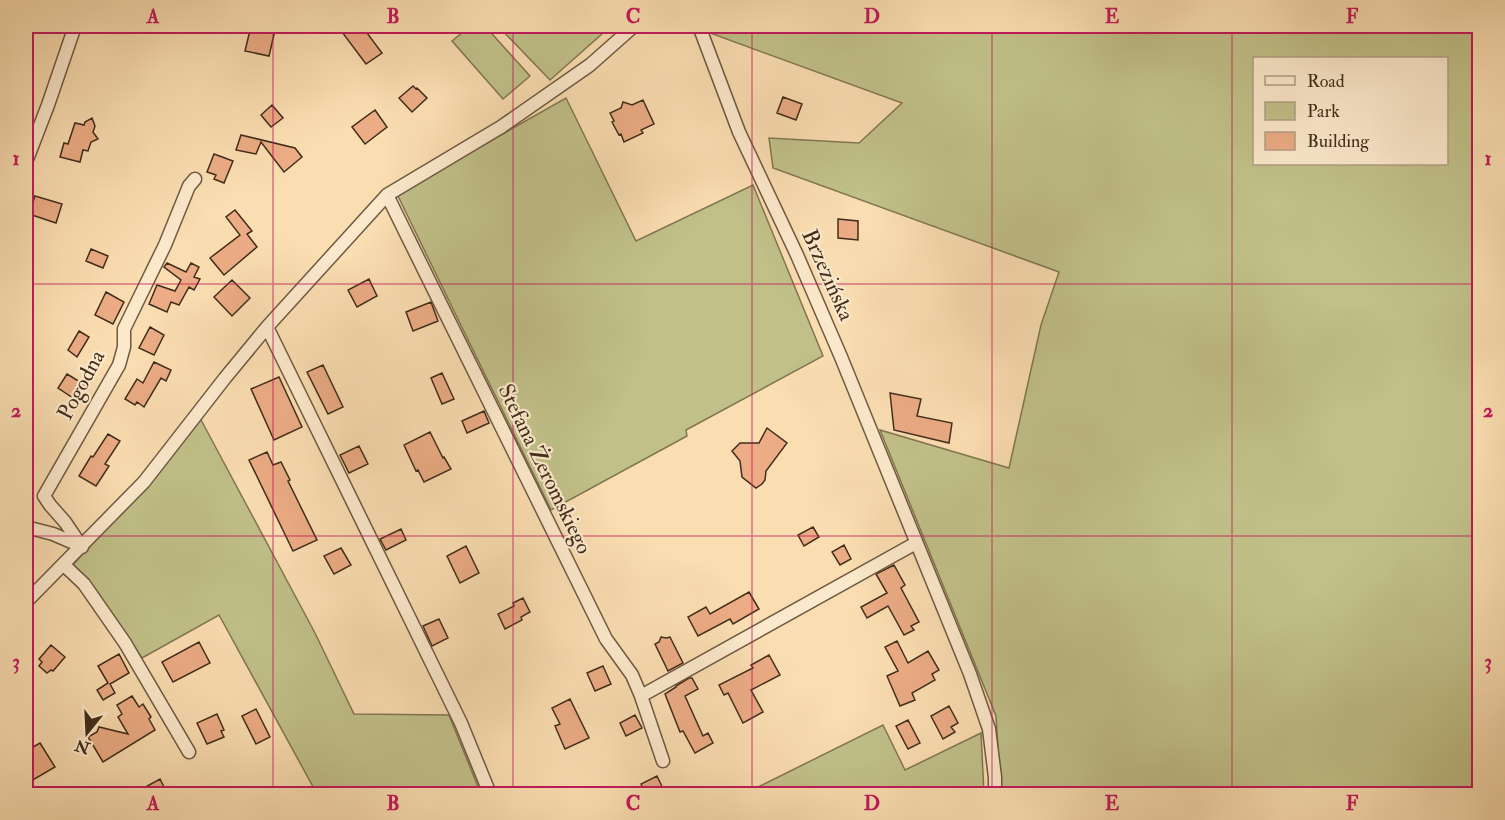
<svg xmlns="http://www.w3.org/2000/svg" width="1505" height="820" font-family="'IM FELL Double Pica',serif">
  <rect width="100%" height="100%" fill="#faddb1"/>
  <filter id="stains"><feTurbulence type="fractalNoise" baseFrequency=".00333" numOctaves="4"/><feColorMatrix values="0 0 0 0 .2 0 0 0 0 .09 0 0 0 0 .02 0 0 0 .5 -.17"/></filter>
  <radialGradient id="worn" r=".72"><stop offset=".6" stop-color="#630" stop-opacity="0"/><stop offset="1" stop-color="#630" stop-opacity=".3"/></radialGradient>
  <path fill="#c1c089" stroke="#817652" stroke-width="1.5" fill-rule="evenodd" d="M 470,26 L 485,26 L 530,76 L 503,99 L 452,41 Z
    M 498,26 L 611,26 L 550,80 Z
    M 707,26 L 1135,26 L 1147,31 L 1150,26 L 1479,26 L 1479,794 L 1001,794 L 996,716 L 880,430 L 1009,468 L 1041,325 L 1059,272 L 773,168 L 769,138 L 859,143 L 902,103 L 710,33 ZM 1254,58 L 1446,58 L 1446,164 L 1254,164 Z
    M 566,98 L 636,241 L 753,185 L 823,356 L 686,430 L 687,436 L 551,510 L 397,194 Z
    M 200,418 L 315,633 L 354,714 L 449,715 L 481,794 L 317,794 L 219,615 L 142,658 L 73,565 Z
    M 883,725 L 905,770 L 981,733 L 984,794 L 744,794 Z"/>
  <path fill="#ecac85" stroke="#412d1b" stroke-width="1.5" d="M 251,26 L 276,26 L 269,56 L 245,51 Z
    M 351,26 L 377,26 L 367,33 L 382,53 L 366,64 L 342,32 Z
    M 413,86 L 416,89 L 417,88 L 427,98 L 412,112 L 399,98 Z
    M 783,97 L 802,104 L 796,120 L 777,113 Z
    M 643,100 L 654,124 L 641,130 L 643,133 L 624,142 L 621,134 L 619,135 L 612,122 L 614,121 L 610,113 L 621,108 L 623,102 L 632,105 Z
    M 272,105 L 283,118 L 271,127 L 261,115 Z
    M 375,110 L 387,127 L 365,144 L 352,127 Z
    M 92,118 L 95,126 L 93,132 L 98,139 L 91,142 L 88,151 L 83,150 L 80,162 L 60,157 L 64,143 L 68,144 L 75,123 L 84,125 L 85,122 Z
    M 241,135 L 295,148 L 302,157 L 284,172 L 261,142 L 256,154 L 236,150 Z
    M 214,154 L 233,161 L 224,183 L 214,179 L 216,175 L 207,172 Z
    M 35,196 L 62,204 L 56,223 L 29,214 Z
    M 235,210 L 252,231 L 247,234 L 257,247 L 224,275 L 210,258 L 240,235 L 226,217 Z
    M 838,219 L 858,221 L 858,240 L 838,238 Z
    M 91,249 L 108,256 L 103,268 L 86,261 Z
    M 167,263 L 186,272 L 191,263 L 199,267 L 194,277 L 200,279 L 194,290 L 189,287 L 179,305 L 171,302 L 167,312 L 149,304 L 157,285 L 175,291 L 181,280 L 164,267 Z
    M 369,279 L 377,296 L 357,307 L 348,290 Z
    M 232,280 L 250,298 L 232,316 L 214,297 Z
    M 106,292 L 124,302 L 113,324 L 95,315 Z
    M 431,302 L 438,321 L 413,331 L 406,312 Z
    M 150,327 L 164,335 L 154,355 L 139,348 Z
    M 79,331 L 89,337 L 77,357 L 68,350 Z
    M 154,362 L 171,370 L 166,381 L 161,378 L 144,407 L 137,402 L 135,405 L 125,399 L 137,379 L 143,383 Z
    M 323,365 L 343,407 L 328,414 L 307,372 Z
    M 442,373 L 454,399 L 442,404 L 431,378 Z
    M 67,374 L 85,385 L 76,400 L 58,388 Z
    M 279,377 L 302,427 L 274,440 L 251,389 Z
    M 890,393 L 921,399 L 917,416 L 952,423 L 949,443 L 894,430 Z
    M 484,411 L 489,423 L 467,433 L 462,421 Z
    M 767,428 L 787,443 L 766,471 L 765,480 L 762,484 L 756,488 L 742,477 L 740,461 L 732,451 L 740,443 L 759,443 Z
    M 430,432 L 443,458 L 444,457 L 451,469 L 424,482 L 418,470 L 416,471 L 404,445 Z
    M 108,434 L 120,441 L 105,464 L 109,466 L 96,486 L 79,476 L 91,456 L 93,457 Z
    M 359,446 L 368,464 L 349,473 L 340,455 Z
    M 267,452 L 273,465 L 281,462 L 290,480 L 288,481 L 317,540 L 293,551 L 249,460 Z
    M 813,527 L 819,537 L 804,546 L 798,535 Z
    M 401,529 L 406,540 L 386,550 L 380,539 Z
    M 844,545 L 851,559 L 840,565 L 832,552 Z
    M 466,546 L 479,573 L 460,583 L 447,556 Z
    M 341,548 L 351,565 L 334,574 L 324,556 Z
    M 894,565 L 905,585 L 901,588 L 919,622 L 911,626 L 914,630 L 904,635 L 888,606 L 867,618 L 861,607 L 887,593 L 876,574 Z
    M 749,592 L 759,609 L 733,624 L 730,619 L 698,636 L 688,617 L 706,607 L 710,614 Z
    M 523,598 L 530,612 L 521,617 L 522,620 L 505,629 L 498,614 L 514,606 L 513,603 Z
    M 439,619 L 448,638 L 432,646 L 423,626 Z
    M 661,637 L 666,638 L 670,637 L 683,663 L 668,671 L 655,644 L 659,642 Z
    M 897,641 L 908,663 L 928,651 L 939,670 L 932,674 L 935,680 L 912,693 L 915,700 L 900,706 L 887,676 L 898,671 L 885,647 Z
    M 199,642 L 210,663 L 173,682 L 162,662 Z
    M 51,645 L 65,657 L 53,671 L 51,670 L 47,673 L 39,666 L 42,662 L 39,659 Z
    M 119,654 L 129,673 L 110,684 L 115,693 L 103,700 L 97,690 L 108,683 L 98,666 Z
    M 769,655 L 780,675 L 751,690 L 763,712 L 743,723 L 728,693 L 724,695 L 719,685 L 753,668 L 751,665 Z
    M 603,666 L 611,684 L 595,691 L 587,673 Z
    M 689,678 L 692,678 L 698,689 L 685,696 L 703,736 L 708,733 L 713,743 L 695,753 L 683,731 L 680,732 L 665,694 L 676,687 L 676,686 Z
    M 132,696 L 139,707 L 143,704 L 151,717 L 149,719 L 155,730 L 103,762 L 88,737 L 97,732 L 99,727 L 128,734 L 118,717 L 122,714 L 117,705 Z
    M 570,699 L 589,738 L 565,749 L 555,726 L 560,724 L 552,708 Z
    M 949,706 L 958,723 L 951,727 L 955,732 L 943,739 L 931,716 Z
    M 256,709 L 270,737 L 256,744 L 242,716 Z
    M 217,714 L 224,730 L 221,731 L 224,737 L 207,744 L 197,723 Z
    M 635,715 L 642,728 L 626,736 L 620,723 Z
    M 908,720 L 920,743 L 908,749 L 896,726 Z
    M 40,743 L 55,767 L 26,784 L 26,751 Z
    M 657,776 L 666,795 L 646,795 L 641,784 Z
    M 160,779 L 168,795 L 131,795 Z"/>
  <g fill="none" stroke-linecap="round" stroke-linejoin="round">
    <g stroke="#6f5940" stroke-width="15">
      <path id="minor" d="M 699,26 L 739,132 L 797,255 L 841,357 L 970,674 L 989,729 L 995,777 L 995,794
        M 26,162 L 48,105 L 75,26
        M 387,195 L 606,639 L 632,675 L 641,696 L 663,761
        M 267,327 L 461,723 L 490,794
        M 26,527 L 53,534 L 81,546
        M 82,547 L 65,522 L 50,505 L 44,496 L 119,365 L 124,347 L 124,329 L 165,245 L 189,186 L 195,179
        M 64,565 L 84,584 L 125,643 L 189,752
        M 26,602 L 144,482 L 225,378 L 267,327 L 387,195 L 501,127 L 590,65 L 634,26
        M 641,696 L 916,543"/>
    </g>
    <use href="#minor" stroke="#fce9cc" stroke-width="12"/>
  </g>
  <path fill="none" stroke="#c2185b" stroke-width="1.5" stroke-opacity="0.55" d="M 273,26 L 273,794M 513,26 L 513,794M 752,26 L 752,794M 992,26 L 992,794M 1232,26 L 1232,794M 26,284 L 1480,284M 26,536 L 1480,536"/>
  <g text-anchor="middle" dominant-baseline="central" stroke-width="4.5" stroke-linejoin="round" paint-order="stroke">
    <g font-size="22" fill="#412d1b" stroke="#fce9cc">
      <text transform="translate(828 275) rotate(66)">Brzezińska</text>
      <text transform="translate(81 385) rotate(-62)">Pogodna</text>
      <text transform="translate(545 469) rotate(64)">Stefana Żeromskiego</text>
    </g>
  </g>
  <rect width="1505" height="820" fill="none" stroke="#faddb1" stroke-width="66"/>
  <rect x="1253" y="57" width="195" height="108" fill="#fce9cc" stroke="#b19e85" stroke-width="1.5"/>
  <rect x="1265" y="76" width="30" height="9" fill="#fce9cc" stroke="#b19e85" stroke-width="1.5"/>
  <text x="1307" y="87" font-size="18" fill="#412d1b">Road</text>
  <rect x="1265" y="102" width="30" height="18" fill="#c1c089" stroke="#b19e85" stroke-width="1.5"/>
  <text x="1307" y="117" font-size="18" fill="#412d1b">Park</text>
  <rect x="1265" y="132" width="30" height="18" fill="#ecac85" stroke="#b19e85" stroke-width="1.5"/>
  <text x="1307" y="147" font-size="18" fill="#412d1b">Building</text>
  <g transform="translate(87 733) rotate(198)" stroke="#fce9cc" stroke-width="4.5" paint-order="stroke">
  <path d="M0-4.5L10 22L0 15L-10 22Z" fill="#412d1b"/>
  <text y="-9" font-size="16" font-weight="bold" text-anchor="middle" fill="#412d1b">N</text>
  </g>
  <rect x="33" y="33" width="1439" height="754" fill="none" stroke="#c2185b" stroke-width="2"/>
  <g font-size="20" text-anchor="middle" font-weight="bold" fill="#c2185b">
    <text x="153" y="23">A</text>
    <text x="393" y="23">B</text>
    <text x="633" y="23">C</text>
    <text x="872" y="23">D</text>
    <text x="1112" y="23">E</text>
    <text x="1352" y="23">F</text>
    <text x="16" y="165">1</text>
    <text x="1488" y="165">1</text>
    <text x="16" y="417">2</text>
    <text x="1488" y="417">2</text>
    <text x="16" y="668">3</text>
    <text x="1488" y="668">3</text>
    <text x="153" y="810">A</text>
    <text x="393" y="810">B</text>
    <text x="633" y="810">C</text>
    <text x="872" y="810">D</text>
    <text x="1112" y="810">E</text>
    <text x="1352" y="810">F</text>
  </g>
  <rect width="100%" height="100%" filter="url(#stains)"/>
  <rect width="100%" height="100%" fill="url(#worn)"/>
</svg>
